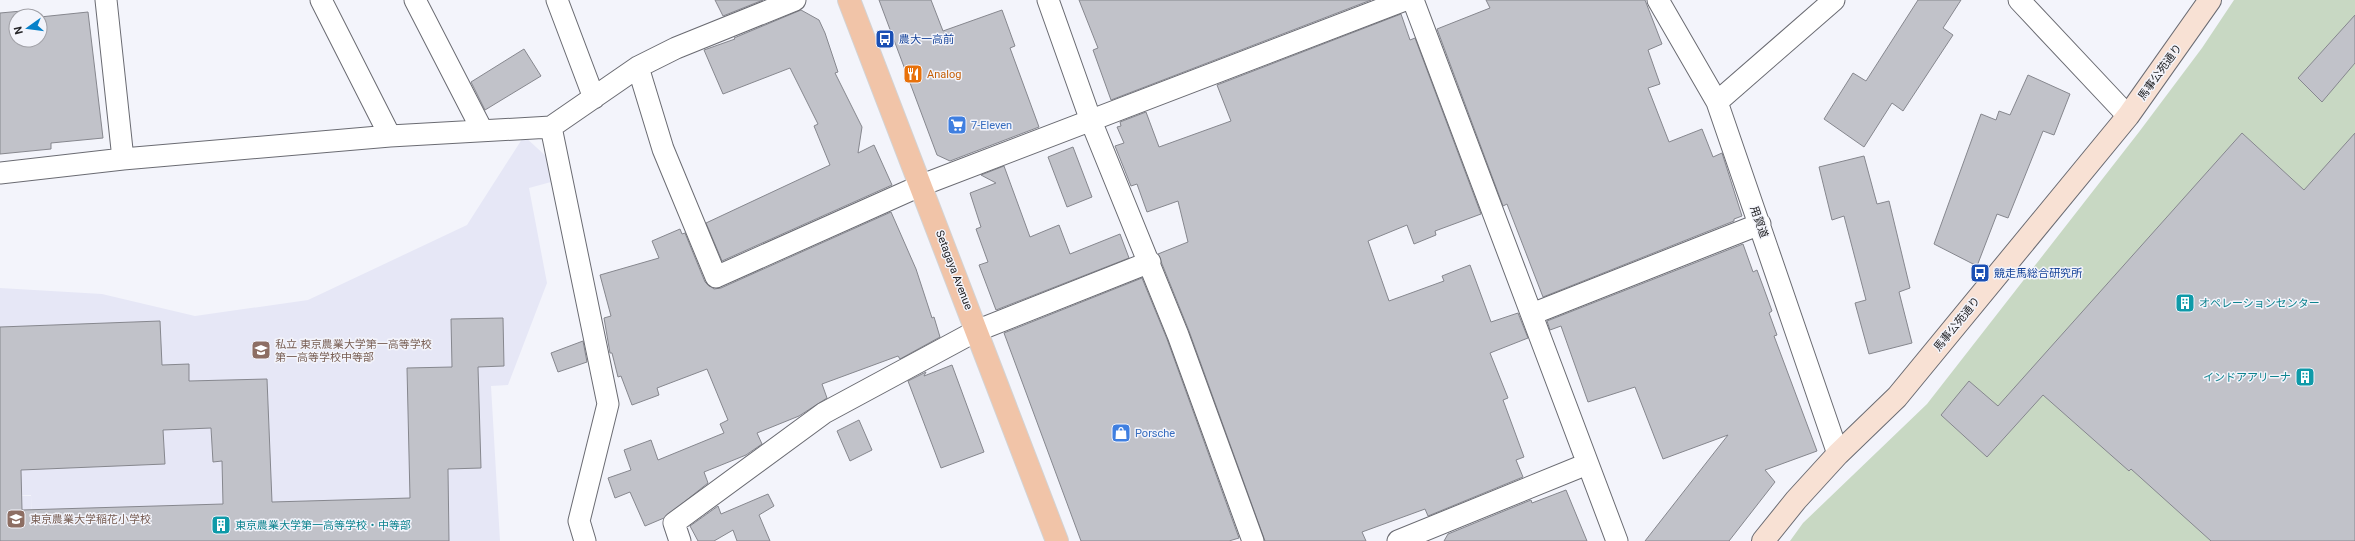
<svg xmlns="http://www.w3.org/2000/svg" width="2355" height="541" font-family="Roboto,'Noto Sans JP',sans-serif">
  <rect width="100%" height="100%" fill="#f3f4fb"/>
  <path fill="#e6e7f6" d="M 524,136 L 548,158 L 551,182 L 529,188 L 547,283 L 508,385 L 491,386 L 500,541 L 33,541 L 31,495 L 1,496 L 31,496 L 32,541 L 0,497 L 0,288 L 102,294 L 195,316 L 308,300 L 467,225 Z"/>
  <path fill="#c8d8c3" d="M 2234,0 L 2355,0 L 2355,541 L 1790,541 L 1803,523 L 1927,404 L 2139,132 L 2202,48 Z"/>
  <path fill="#c1c2c9" stroke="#86878e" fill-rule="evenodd" d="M 715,0 L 763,0 L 723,16 Z
    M 879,0 L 931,0 L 943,31 L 1002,10 L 1015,46 L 1010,48 L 1039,127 L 950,161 L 937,155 Z
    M 1079,0 L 1371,0 L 1111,100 L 1093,50 L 1098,48 Z
    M 1486,0 L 1645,0 L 1662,44 L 1648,50 L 1660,84 L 1648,88 L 1669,142 L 1702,129 L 1713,157 L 1722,153 L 1742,216 L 1734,219 L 1734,221 L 1543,297 L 1507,204 L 1503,206 L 1437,29 L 1490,8 Z
    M 1918,0 L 1961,0 L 1943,28 L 1953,35 L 1903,111 L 1892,103 L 1864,147 L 1824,119 L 1853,73 L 1866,81 Z
    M 33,10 L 34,16 L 16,16 L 16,40 L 40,40 L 40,17 L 88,12 L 103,138 L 51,143 L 51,149 L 0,154 L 0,13 Z
    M 801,10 L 819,20 L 825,33 L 838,72 L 835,73 L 862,127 L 858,153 L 874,145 L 892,185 L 722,261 L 706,223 L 830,165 L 814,126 L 818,124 L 790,68 L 723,94 L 704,50 L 735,39 L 734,38 Z
    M 1401,14 L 1410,40 L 1415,38 L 1481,214 L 1435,231 L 1436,235 L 1414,244 L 1407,225 L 1368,241 L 1389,301 L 1444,281 L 1442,276 L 1470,265 L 1491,322 L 1518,313 L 1528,338 L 1490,353 L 1508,398 L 1503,400 L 1524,457 L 1516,460 L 1523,477 L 1428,516 L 1425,509 L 1362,532 L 1366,541 L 1265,541 L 1189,331 L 1158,254 L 1188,242 L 1178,201 L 1147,212 L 1137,184 L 1131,186 L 1115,146 L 1124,143 L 1117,127 L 1121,126 L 1120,122 L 1146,112 L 1159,147 L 1231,121 L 1217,85 Z
    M 2355,15 L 2355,63 L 2322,102 L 2298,78 Z
    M 524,49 L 541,76 L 485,110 L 471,82 Z
    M 2028,75 L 2070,94 L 2054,135 L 2043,131 L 2008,218 L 1997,214 L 1977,266 L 1934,244 L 1981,114 L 1996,120 L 1999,111 L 2010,115 Z
    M 2242,133 L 2304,190 L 2355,133 L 2355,541 L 2211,541 L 2131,469 L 2129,471 L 2043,395 L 1987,457 L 1941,415 L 1969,381 L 1998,406 Z
    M 1073,147 L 1092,197 L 1067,207 L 1048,157 Z
    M 1864,156 L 1877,204 L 1889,201 L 1910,288 L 1899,292 L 1912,343 L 1869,354 L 1855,303 L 1866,300 L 1844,216 L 1832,220 L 1819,167 Z
    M 1004,166 L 1030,237 L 1059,225 L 1070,254 L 1120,234 L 1129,258 L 996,310 L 979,265 L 988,262 L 976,229 L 981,227 L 970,193 L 996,183 L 981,175 Z
    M 891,212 L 916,269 L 932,318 L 934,317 L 940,337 L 900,359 L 898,356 L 822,384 L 827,398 L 799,416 L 757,433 L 762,444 L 746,455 L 704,472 L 708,483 L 664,518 L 645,526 L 630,492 L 615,498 L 608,478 L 631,470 L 624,450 L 651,440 L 658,460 L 724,433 L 720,424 L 728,420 L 707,369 L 657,388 L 659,395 L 632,405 L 621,376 L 618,377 L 612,353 L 610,353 L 604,318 L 611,316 L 600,275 L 659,258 L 652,241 L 680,229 L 682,234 L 685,233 L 705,282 L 714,289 L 721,288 Z
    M 1743,244 L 1753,272 L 1757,270 L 1764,289 L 1772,311 L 1769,313 L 1777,335 L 1774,336 L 1817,451 L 1765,470 L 1775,482 L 1729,541 L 1645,541 L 1728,435 L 1663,459 L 1635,387 L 1588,402 L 1561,326 L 1550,330 L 1547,321 Z
    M 1142,278 L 1167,339 L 1239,538 L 1229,541 L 1081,541 L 1004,333 Z
    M 503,318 L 504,366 L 478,367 L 481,468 L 448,469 L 449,541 L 0,541 L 0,327 L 160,321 L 162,365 L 189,364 L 189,381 L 267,379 L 272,502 L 410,498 L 407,368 L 452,367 L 451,319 ZM 211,428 L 213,462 L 222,461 L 223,504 L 22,510 L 21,470 L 165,464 L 163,430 Z
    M 583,341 L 587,362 L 558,372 L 551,353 Z
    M 952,365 L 984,452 L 941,468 L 908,381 L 926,372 L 924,376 Z
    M 859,420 L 872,450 L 850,461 L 837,431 Z
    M 1566,490 L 1587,541 L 1444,541 L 1448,534 L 1531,500 L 1532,503 Z
    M 768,494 L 774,506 L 759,515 L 770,541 L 737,541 L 733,530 L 714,541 L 698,541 L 690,526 L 718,506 L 721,514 Z"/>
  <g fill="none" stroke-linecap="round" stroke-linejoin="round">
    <g stroke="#6a6b72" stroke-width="23">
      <path id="street" d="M 106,0 L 123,159
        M 321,0 L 390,136
        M 415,0 L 482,130
        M 557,0 L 594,98
        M 1048,0 L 1091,121 L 1178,335 L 1253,541
        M 1413,0 L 1617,541
        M 1658,0 L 1717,102 L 1838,454
        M 2019,0 L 2128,116
        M 638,67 L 663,149 L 716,277 L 922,185 L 1405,0
        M 1717,102 L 1834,0
        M 551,127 L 608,404 L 579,521 L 585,541
        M 0,173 L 123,159 L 390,136 L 551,127 L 638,67 L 676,48 L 795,0
        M 1532,314 L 1760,224
        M 680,541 L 674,523 L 824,413 L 976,331 L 1150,262
        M 1398,541 L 1587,464"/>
    </g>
    <g stroke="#6a6b72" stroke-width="24">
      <path id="secondary" d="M 1763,541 L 1796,500 L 1838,454 L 1897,397 L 2128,116 L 2210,0"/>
    </g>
    <g stroke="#d3d3d4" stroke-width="24">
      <path id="primary" d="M 849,0 L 1057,541"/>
    </g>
    <use href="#street" stroke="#fff" stroke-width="21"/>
    <use href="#secondary" stroke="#f8e1d4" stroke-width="22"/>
    <use href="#primary" stroke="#f1c4a8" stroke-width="22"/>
  </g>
  <defs>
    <g id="bus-square" transform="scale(1)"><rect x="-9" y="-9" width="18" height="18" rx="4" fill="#1a4fb4" stroke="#f3f4fb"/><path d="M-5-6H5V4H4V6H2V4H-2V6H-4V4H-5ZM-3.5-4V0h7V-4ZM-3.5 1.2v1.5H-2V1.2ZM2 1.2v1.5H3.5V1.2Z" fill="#fff"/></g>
    <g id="restaurant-square" transform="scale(1)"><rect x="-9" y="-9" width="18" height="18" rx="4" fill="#e8710a" stroke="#f3f4fb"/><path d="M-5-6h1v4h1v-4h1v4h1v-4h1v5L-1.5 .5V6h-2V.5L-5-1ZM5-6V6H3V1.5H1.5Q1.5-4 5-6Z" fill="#fff"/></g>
    <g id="supermarket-square" transform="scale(1)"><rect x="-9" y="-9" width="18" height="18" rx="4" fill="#3f7fe0" stroke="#f3f4fb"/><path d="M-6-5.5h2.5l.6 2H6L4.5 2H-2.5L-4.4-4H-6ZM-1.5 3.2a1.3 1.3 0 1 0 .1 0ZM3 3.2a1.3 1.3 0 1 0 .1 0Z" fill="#fff"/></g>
    <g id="building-square" transform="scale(1)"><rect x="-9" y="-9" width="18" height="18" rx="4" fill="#0f9aa8" stroke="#f3f4fb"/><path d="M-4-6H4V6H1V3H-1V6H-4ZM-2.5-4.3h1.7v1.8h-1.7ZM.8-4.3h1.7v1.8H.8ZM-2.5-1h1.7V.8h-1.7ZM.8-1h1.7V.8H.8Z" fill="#fff"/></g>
    <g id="school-square" transform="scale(1)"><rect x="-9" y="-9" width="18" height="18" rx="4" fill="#8d6e63" stroke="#f3f4fb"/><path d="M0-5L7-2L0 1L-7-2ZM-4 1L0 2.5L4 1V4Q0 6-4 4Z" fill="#fff"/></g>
    <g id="shop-square" transform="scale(1)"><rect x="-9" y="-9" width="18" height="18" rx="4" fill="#3f7fe0" stroke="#f3f4fb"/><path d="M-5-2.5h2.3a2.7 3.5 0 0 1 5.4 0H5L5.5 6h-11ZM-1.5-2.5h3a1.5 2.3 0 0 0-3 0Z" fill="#fff"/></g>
  </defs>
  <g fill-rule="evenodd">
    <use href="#bus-square" x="885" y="39"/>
    <use href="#restaurant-square" x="913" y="74"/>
    <use href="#supermarket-square" x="957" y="125"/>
    <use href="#bus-square" x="1980" y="273"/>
    <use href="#building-square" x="2185" y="303"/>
    <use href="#school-square" x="261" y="350"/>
    <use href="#building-square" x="2305" y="377"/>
    <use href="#shop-square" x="1121" y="433"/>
    <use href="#school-square" x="16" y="519"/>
    <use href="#building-square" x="221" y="525"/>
  </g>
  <g text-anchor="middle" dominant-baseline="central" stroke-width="3" stroke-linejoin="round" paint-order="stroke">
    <g font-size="11" fill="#164399" stroke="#f3f4fb" text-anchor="start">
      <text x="899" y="39">農大一高前</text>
      <text x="1994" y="273">競走馬総合研究所</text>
    </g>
    <g font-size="11" fill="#252528" stroke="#f3f4fb">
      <text transform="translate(2160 72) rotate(-54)">馬事公苑通り</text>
      <text transform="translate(1759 222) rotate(71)">用賀道</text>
      <text transform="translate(954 270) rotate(69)">Setagaya Avenue</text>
      <text transform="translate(1957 324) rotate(-51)">馬事公苑通り</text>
    </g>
    <g font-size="11" fill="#c56008" stroke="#f3f4fb" text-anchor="start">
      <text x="927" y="74">Analog</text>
    </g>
    <g font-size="11" fill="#366cbe" stroke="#f3f4fb" text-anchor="start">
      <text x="971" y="125">7-Eleven</text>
      <text x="1135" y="433">Porsche</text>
    </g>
    <g font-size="11" fill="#0d838f" stroke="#f3f4fb" text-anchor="start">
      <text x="2199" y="303">オペレーションセンター</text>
      <text x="2291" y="377" text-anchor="end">インドアアリーナ</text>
      <text x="235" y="525">東京農業大学第一高等学校・中等部</text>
    </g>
    <g font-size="11" fill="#785e54" stroke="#f3f4fb" text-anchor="start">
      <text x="275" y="344">私立 東京農業大学第一高等学校<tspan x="275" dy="13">第一高等学校中等部</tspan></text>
      <text x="30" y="519">東京農業大学稲花小学校</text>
    </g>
  </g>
  <g transform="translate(28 28) rotate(256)"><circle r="19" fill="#f3f4fb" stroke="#a1a1a7"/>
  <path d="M0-3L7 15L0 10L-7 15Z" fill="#0781c9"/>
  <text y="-6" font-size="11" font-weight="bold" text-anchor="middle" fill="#252528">N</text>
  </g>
</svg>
